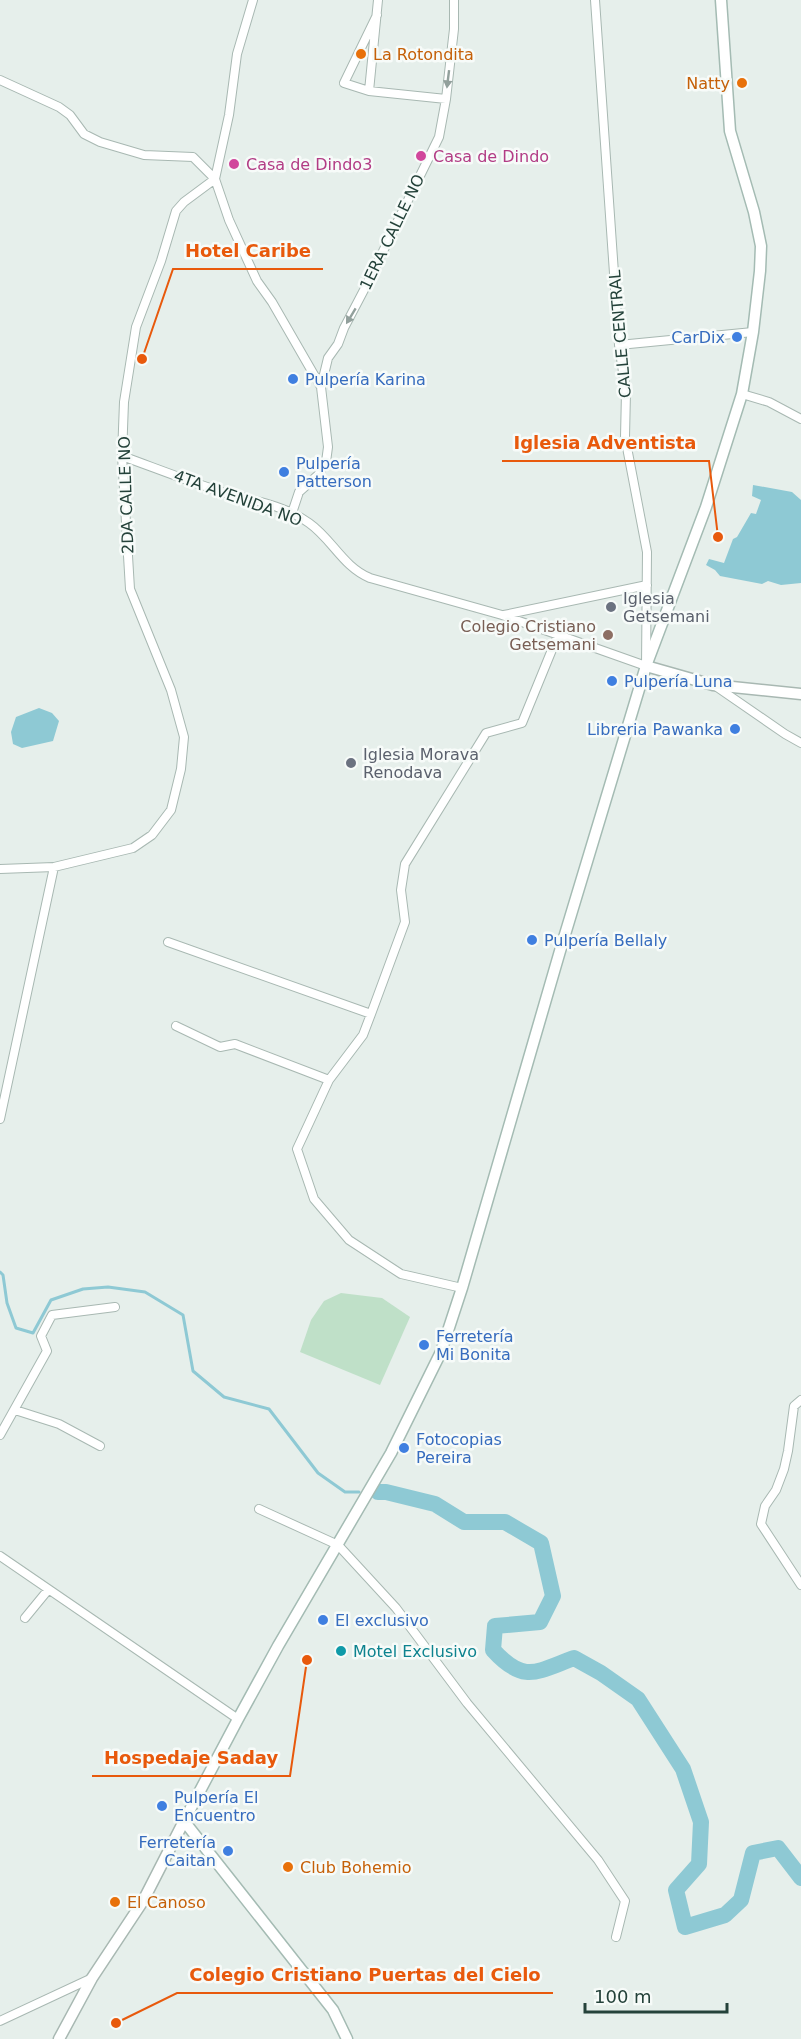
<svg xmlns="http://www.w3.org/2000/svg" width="801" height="2039" font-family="'DejaVu Sans',sans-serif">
  <rect width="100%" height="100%" fill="#e6efeb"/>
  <path fill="#bfe0c8" d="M 341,1293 L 382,1298 L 410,1317 L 380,1385 L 300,1352 L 311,1320 L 324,1301 Z"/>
  <path fill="#8ec9d4" d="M 753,485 L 792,492 L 801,500 L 801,583 L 781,585 L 768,581 L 762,584 L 720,576 L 715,570 L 706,565 L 709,559 L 724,563 L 733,539 L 737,537 L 751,513 L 756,514 L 761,500 L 752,496 Z
    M 39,708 L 52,713 L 59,721 L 53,741 L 22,748 L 13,744 L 11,732 L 16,717 Z"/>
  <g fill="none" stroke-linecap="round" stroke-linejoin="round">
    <path stroke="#8ec9d4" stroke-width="3" d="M 0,1272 L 3,1275 L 7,1303 L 16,1328 L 33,1333 L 51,1300 L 83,1289 L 108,1287 L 145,1292 L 183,1315 L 193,1371 L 224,1397 L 269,1409 L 318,1473 L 345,1492 L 359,1492"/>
    <path stroke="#8ec9d4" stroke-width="16" d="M 378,1492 L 386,1492 L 435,1504 L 464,1522 L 505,1522 L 541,1543 L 553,1596 L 540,1622 L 495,1626 L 493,1650 C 524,1684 536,1672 574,1658 L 601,1673 L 638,1699 L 683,1769 L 701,1822 L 699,1864 L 676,1890 L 685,1927 L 725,1915 L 741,1900 L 753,1853 L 778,1848 L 801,1878"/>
    <g stroke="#a8b8b2" stroke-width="10">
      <path id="minor" d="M 377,15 L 344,83 L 369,91 L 446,99
        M 0,80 L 59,107 L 70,115 L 84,134 L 100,142 L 144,155 L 193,157 L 215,179 L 229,220 L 257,281 L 272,302 L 321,387
        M 369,91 L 378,0
        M 619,345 L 753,332
        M 742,394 L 769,402 L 801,419
        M 122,456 C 155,468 188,481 222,492 C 251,500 284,505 309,523 C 332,539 343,567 370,578 L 502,615 L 646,666 L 647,552 L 625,437 L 626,392 L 619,345 L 595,0
        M 292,513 L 299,492 L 318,475 L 326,462 L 328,447 L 321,387 L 328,358 L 338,344 L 344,328 L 365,288 L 439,137 L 446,99 L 454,29 L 454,0
        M 504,615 L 647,585
        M 714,685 L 785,734 L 801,743
        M 0,869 L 54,867 L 133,848 L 152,835 L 171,810 L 181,769 L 184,737 L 171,690 L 130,589 L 122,456 L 124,402 L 136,327 L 161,261 L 176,211 L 184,202 L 215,179 L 229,115 L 237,54 L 253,0
        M 168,942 L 371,1014
        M 176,1026 L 220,1047 L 235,1044 L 329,1080
        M 0,1119 L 54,867
        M 462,1288 L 401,1274 L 349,1240 L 314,1199 L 297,1149 L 329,1080 L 363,1035 L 371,1014 L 405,922 L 401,890 L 405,864 L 486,733 L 522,723 L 558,635
        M 801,1400 L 794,1406 L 788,1451 L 784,1469 L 776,1490 L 765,1506 L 761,1524 L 801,1585
        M 15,1410 L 59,1424 L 100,1446
        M 0,1435 L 47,1351 L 41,1336 L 52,1315 L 115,1307
        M 259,1509 L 338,1545 L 396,1608 L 467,1703 L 598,1860 L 625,1901 L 616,1937
        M 0,1556 L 238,1719
        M 25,1618 L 48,1590
        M 0,2021 L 92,1978"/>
    </g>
    <g stroke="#a8b8b2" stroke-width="13">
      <path id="tertiary" d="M 646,666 L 713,685 L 801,694
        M 59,2039 L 92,1978 L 143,1901 L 184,1821"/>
    </g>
    <g stroke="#a4bbb3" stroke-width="13">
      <path id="secondary" d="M 347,2039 L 333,2010 L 184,1821 L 238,1719 L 278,1646 L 391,1453 L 441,1352 L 462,1288 L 560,951 L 646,666 L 706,507 L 742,394 L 753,332 L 760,271 L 761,246 L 754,212 L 730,131 L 721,0"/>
    </g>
    <use href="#minor" stroke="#fff" stroke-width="8"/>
    <use href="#tertiary" stroke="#fff" stroke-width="10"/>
    <use href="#secondary" stroke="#fff" stroke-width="10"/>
  </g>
  <defs><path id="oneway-solid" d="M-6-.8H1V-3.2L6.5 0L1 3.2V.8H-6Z" transform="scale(1.5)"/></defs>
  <g fill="#92a09c">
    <use href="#oneway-solid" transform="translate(448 79) rotate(97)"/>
    <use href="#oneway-solid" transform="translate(351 316) rotate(121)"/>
  </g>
  <g fill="#e8710a" stroke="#f7fbf9" stroke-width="2">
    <circle cx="361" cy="54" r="6"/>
    <circle cx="742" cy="83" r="6"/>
    <circle cx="288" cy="1867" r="6"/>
    <circle cx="115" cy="1902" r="6"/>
  </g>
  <g fill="#d1479c" stroke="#f7fbf9" stroke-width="2">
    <circle cx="421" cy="156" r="6"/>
    <circle cx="234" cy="164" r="6"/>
  </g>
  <g fill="#3f7fe0" stroke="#f7fbf9" stroke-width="2">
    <circle cx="737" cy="337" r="6"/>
    <circle cx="293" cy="379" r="6"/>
    <circle cx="284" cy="472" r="6"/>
    <circle cx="612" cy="681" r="6"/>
    <circle cx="735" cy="729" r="6"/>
    <circle cx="532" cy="940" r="6"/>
    <circle cx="424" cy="1345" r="6"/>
    <circle cx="404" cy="1448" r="6"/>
    <circle cx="323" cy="1620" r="6"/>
    <circle cx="162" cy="1806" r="6"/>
    <circle cx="228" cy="1851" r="6"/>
  </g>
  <g fill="#6b7280" stroke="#f7fbf9" stroke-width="2">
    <circle cx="611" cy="607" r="6"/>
    <circle cx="351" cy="763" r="6"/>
  </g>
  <circle fill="#8d6e63" stroke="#f7fbf9" stroke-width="2" cx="608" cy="635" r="6"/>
  <circle fill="#0f9aa8" stroke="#f7fbf9" stroke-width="2" cx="341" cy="1651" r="6"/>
  <g text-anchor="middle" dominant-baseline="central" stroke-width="5" stroke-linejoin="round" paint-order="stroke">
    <g font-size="16" fill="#c56008" stroke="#f7fbf9" text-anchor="start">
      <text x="373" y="54">La Rotondita</text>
      <text x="730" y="83" text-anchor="end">Natty</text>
      <text x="300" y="1867">Club Bohemio</text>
      <text x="127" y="1902">El Canoso</text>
    </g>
    <g font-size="16" fill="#b23c85" stroke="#f7fbf9" text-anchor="start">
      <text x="433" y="156">Casa de Dindo</text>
      <text x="246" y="164">Casa de Dindo3</text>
    </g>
    <g font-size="16" fill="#24423a" stroke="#f7fbf9">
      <text transform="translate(392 232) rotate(-64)">1ERA CALLE NO</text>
      <text transform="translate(620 334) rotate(-95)">CALLE CENTRAL</text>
      <text transform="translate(126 495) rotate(-92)">2DA CALLE NO</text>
      <text transform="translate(238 498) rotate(20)">4TA AVENIDA NO</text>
    </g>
    <g font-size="16" fill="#366cbe" stroke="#f7fbf9" text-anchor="start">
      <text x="725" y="337" text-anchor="end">CarDix</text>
      <text x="305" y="379">Pulpería Karina</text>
      <text x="296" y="463">Pulpería<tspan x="296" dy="18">Patterson</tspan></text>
      <text x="624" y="681">Pulpería Luna</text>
      <text x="723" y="729" text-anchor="end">Libreria Pawanka</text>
      <text x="544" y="940">Pulpería Bellaly</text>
      <text x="436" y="1336">Ferretería<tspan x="436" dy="18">Mi Bonita</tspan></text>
      <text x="416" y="1439">Fotocopias<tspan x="416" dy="18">Pereira</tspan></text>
      <text x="335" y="1620">El exclusivo</text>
      <text x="174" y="1797">Pulpería El<tspan x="174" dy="18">Encuentro</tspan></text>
      <text x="216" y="1842" text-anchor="end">Ferretería<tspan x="216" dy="18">Caitan</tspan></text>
    </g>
    <g font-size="16" fill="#5b616d" stroke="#f7fbf9" text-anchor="start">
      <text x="623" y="598">Iglesia<tspan x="623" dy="18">Getsemani</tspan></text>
      <text x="363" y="754">Iglesia Morava<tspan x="363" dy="18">Renodava</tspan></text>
    </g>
    <g font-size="16" fill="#785e54" stroke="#f7fbf9" text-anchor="end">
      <text x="596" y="626">Colegio Cristiano<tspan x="596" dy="18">Getsemani</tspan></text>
    </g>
    <g font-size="16" fill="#0d838f" stroke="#f7fbf9" text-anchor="start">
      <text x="353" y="1651">Motel Exclusivo</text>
    </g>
  </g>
  <path fill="none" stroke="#e8590c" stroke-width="2" d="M142 359L173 269H323M718 537L709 461H502M307 1660L290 1776H92M116 2023L177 1993H553"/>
  <g fill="#e8590c" stroke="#f7fbf9" stroke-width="2">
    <circle cx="142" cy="359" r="6"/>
    <circle cx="718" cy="537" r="6"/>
    <circle cx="307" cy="1660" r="6"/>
    <circle cx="116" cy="2023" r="6"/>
  </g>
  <g font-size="18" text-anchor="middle" font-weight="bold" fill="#e8590c" stroke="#f7fbf9" stroke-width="5" stroke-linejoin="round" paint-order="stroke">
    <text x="248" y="257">Hotel Caribe</text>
    <text x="605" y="449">Iglesia Adventista</text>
    <text x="191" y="1764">Hospedaje Saday</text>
    <text x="365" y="1981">Colegio Cristiano Puertas del Cielo</text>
  </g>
  <path d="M585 2003v9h142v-9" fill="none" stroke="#24423a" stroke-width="3"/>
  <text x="594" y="2003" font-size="18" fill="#24423a" stroke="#f7fbf9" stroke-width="4.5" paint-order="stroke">100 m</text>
</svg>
